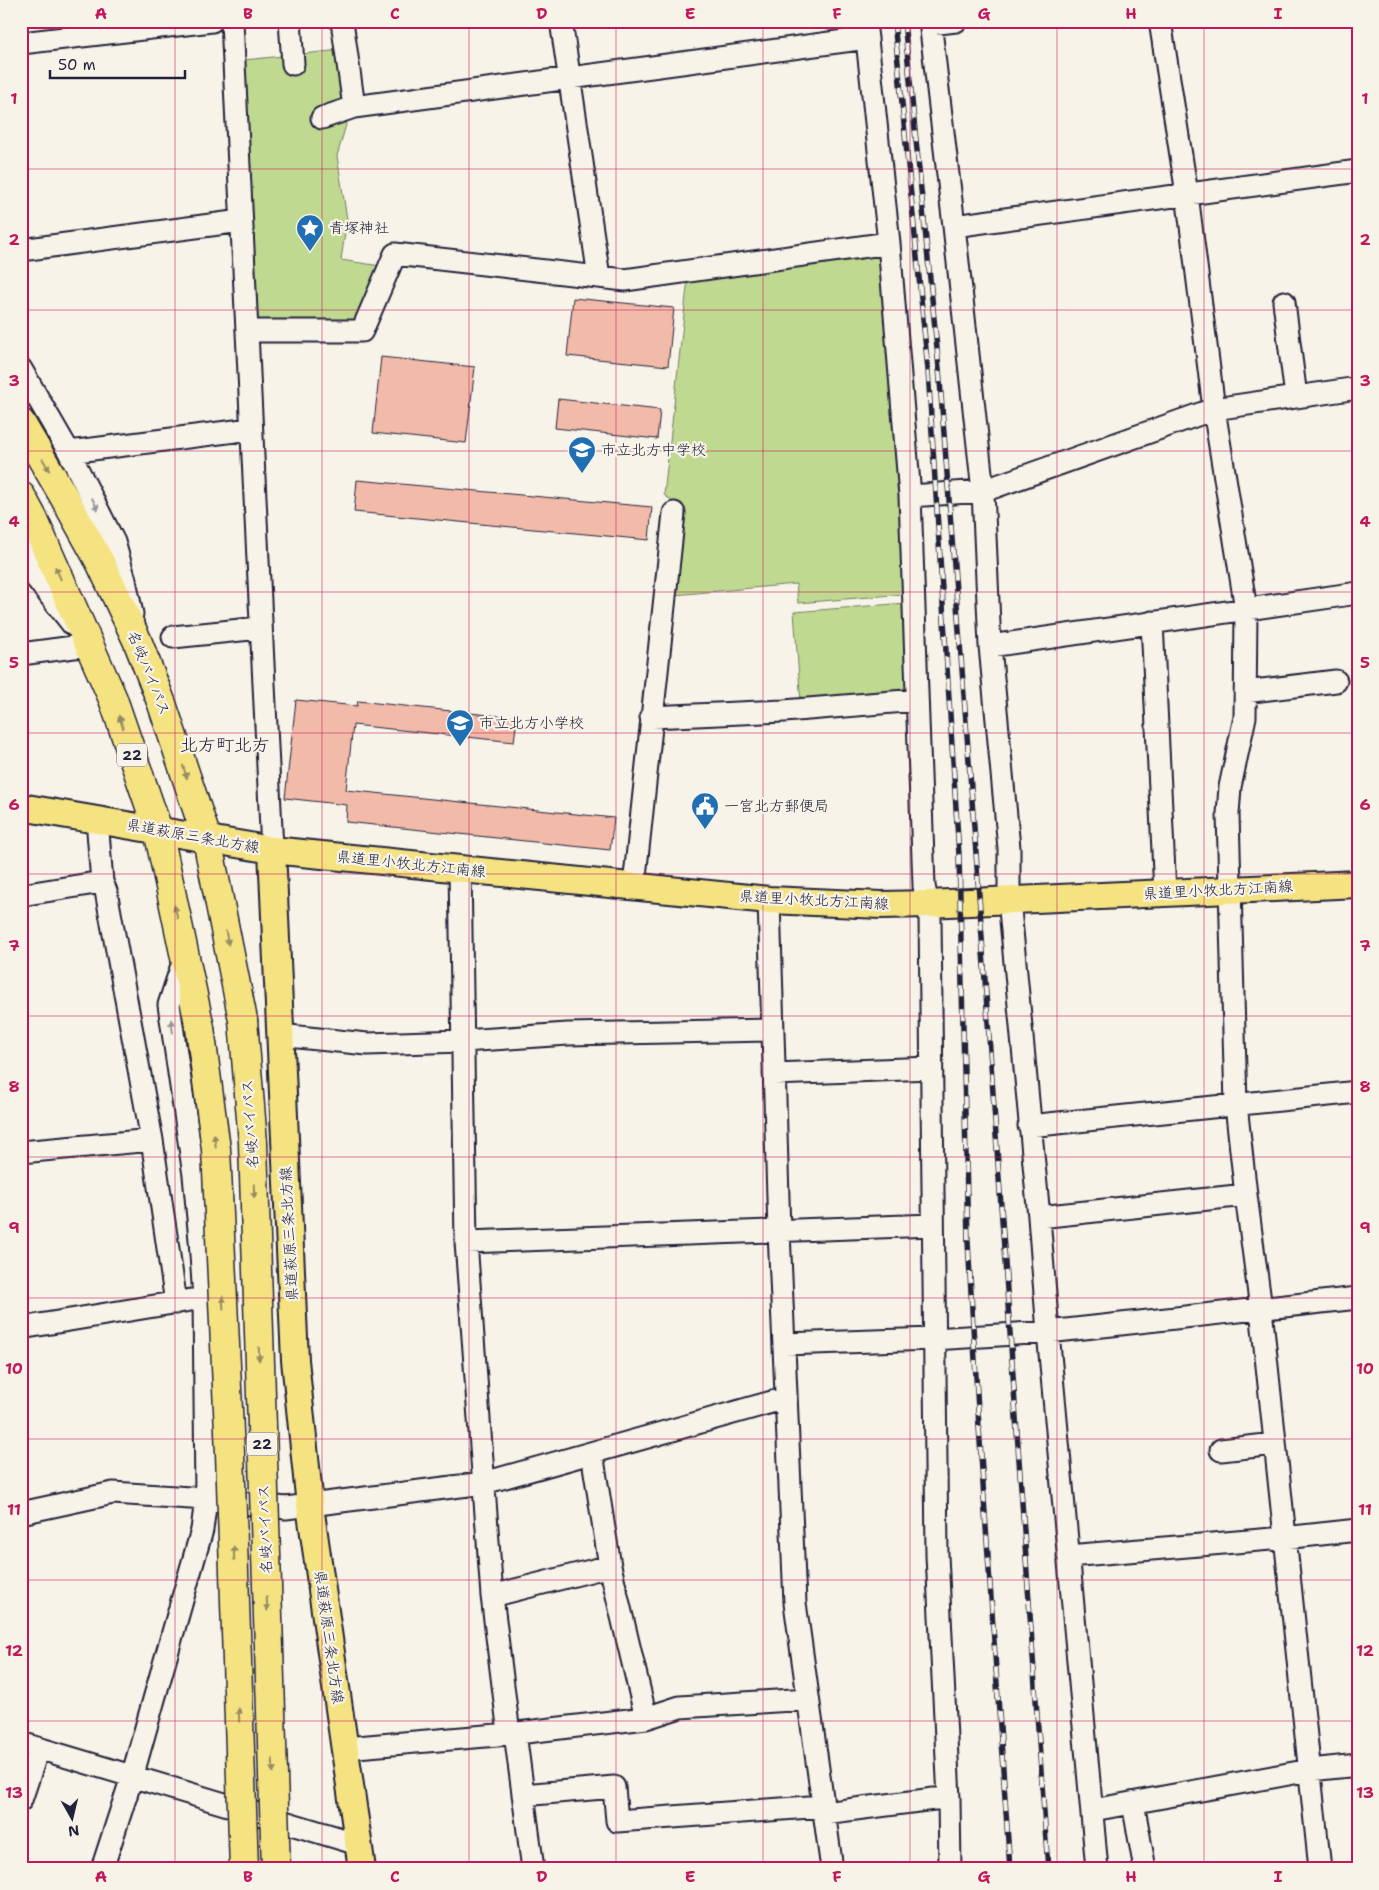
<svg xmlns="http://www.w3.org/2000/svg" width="1379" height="1890" font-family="'Shantell Sans','Klee One',sans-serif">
  <rect width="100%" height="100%" fill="#f7f3e8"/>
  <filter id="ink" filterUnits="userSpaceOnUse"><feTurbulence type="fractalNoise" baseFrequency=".02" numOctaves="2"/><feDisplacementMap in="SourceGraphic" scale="10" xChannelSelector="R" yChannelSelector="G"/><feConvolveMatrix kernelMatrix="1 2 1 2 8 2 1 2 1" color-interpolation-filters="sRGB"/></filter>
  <g filter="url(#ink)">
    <path fill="#bfd990" stroke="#707e66" d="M 341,50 L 350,111 L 337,156 L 347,219 L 341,260 L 381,266 L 359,319 L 353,323 L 258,322 L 244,60 Z
      M 876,251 L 882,256 L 896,431 L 905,594 L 798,603 L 796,584 L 674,595 L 682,508 L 664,495 L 688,278 Z
      M 906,603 L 910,694 L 801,704 L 794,612 Z"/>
    <path fill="#f2baa9" stroke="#22223b" d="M 573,298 L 674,308 L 668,366 L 567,356 Z
      M 381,357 L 475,367 L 466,443 L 373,433 Z
      M 558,399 L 660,410 L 657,439 L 555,428 Z
      M 357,480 L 652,507 L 649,540 L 354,512 Z
      M 296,700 L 357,706 L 358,701 L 517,718 L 514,742 L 353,725 L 346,790 L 614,818 L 610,850 L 346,822 L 347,805 L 285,798 Z"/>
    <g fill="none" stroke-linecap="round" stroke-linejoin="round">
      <g stroke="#22223b" stroke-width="25">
        <path id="minor" d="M 232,21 L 272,850
          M 290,21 L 293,64
          M 342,21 L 354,107 L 867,38
          M 561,21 L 599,277
          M 865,21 L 889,243 L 910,496 L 924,886 L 930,915 L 937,1555 L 949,1799 L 950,1869
          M 930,21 L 954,226 L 983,491 L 990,646 L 1009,848 L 1009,899 L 1039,1217 L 1048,1332 L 1097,1869
          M 1160,21 L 1187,194 L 1214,409 L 1246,609 L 1245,717 L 1230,787 L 1228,814 L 1236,1105 L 1246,1195 L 1261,1309 L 1320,1869
          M 930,24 L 956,21
          M 21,43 L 212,21
          M 322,118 L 354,107
          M 954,226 L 1358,171
          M 21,250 L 241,221
          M 1284,302 L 1296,397
          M 247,331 L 362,331 L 395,254 L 625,280 L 889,243
          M 21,369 L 69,452 L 114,542 L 125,580 L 132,614
          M 69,452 L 251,429
          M 910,496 L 983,491 L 1214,409 L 1358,388
          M 21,549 L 36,578 L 73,625
          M 1152,622 L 1165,893
          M 173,637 L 260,628
          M 990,646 L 1358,593
          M 21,654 L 89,645
          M 1245,692 L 1336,681
          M 651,717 L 784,711 L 917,700
          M 97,819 L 102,882 L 106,891 L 152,1140 L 176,1303
          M 460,869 L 466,1242 L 492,1596 L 509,1734
          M 634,886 L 674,513
          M 21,895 L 102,882
          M 769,900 L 779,1231 L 795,1603 L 832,1869
          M 279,1035 L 367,1044 L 463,1041 L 568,1034 L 772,1030
          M 774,1074 L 931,1068
          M 1029,1126 L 1358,1092
          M 21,1152 L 152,1140
          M 1039,1217 L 1246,1195
          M 466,1242 L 933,1225
          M 21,1328 L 191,1300
          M 784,1344 L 933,1339 L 1048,1332 L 1358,1298
          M 1221,1450 L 1275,1444
          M 592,1453 L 610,1566 L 646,1718
          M 21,1513 L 113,1493 L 206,1499 L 286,1508 L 484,1483 L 786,1398
          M 1068,1556 L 1284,1538 L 1358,1530
          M 492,1596 L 610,1566
          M 515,1733 L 533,1869
          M 21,1743 L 358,1844
          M 345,1748 L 509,1734 L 646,1718 L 680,1707 L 808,1699
          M 523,1795 L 614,1787 L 617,1821 L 823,1806
          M 21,1800 L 38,1749
          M 1133,1803 L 1145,1869
          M 1093,1810 L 1310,1770 L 1358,1765
          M 824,1813 L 934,1799 L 949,1799
          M 102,1869 L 132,1777 L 202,1530 L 206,1499 L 204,1298 L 200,1240 L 194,1175 L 169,1005 L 185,956"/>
      </g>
      <g stroke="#22223b" stroke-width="30">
        <path id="major" d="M 21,807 L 272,850 L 769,900 L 881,905 L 928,904 L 1358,884
          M 272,850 L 295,1360 L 310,1506 L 362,1869"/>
      </g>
      <g stroke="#22223b" stroke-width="31">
        <path id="highway" d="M 21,423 L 63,495 L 101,564 L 137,640 L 162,704 L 207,839 L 243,1020
          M 21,496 L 33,518 L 113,699 L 158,830 L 200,1028"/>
      </g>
      <use href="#minor" stroke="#f7f3e8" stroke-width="21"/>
      <use href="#major" stroke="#f5e382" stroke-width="26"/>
      <use href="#highway" stroke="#f5e382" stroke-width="28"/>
      <g stroke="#22223b" stroke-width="5.5">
        <path id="rail" d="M 894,21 L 928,370 L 959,855 L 968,1242 L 979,1427 L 1010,1869
          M 904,21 L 939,368 L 976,853 L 1048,1869"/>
      </g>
      <use href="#rail" stroke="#f7f3e8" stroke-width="4" stroke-dasharray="11" stroke-linecap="butt"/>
      <g stroke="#22223b" stroke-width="31" stroke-linecap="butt">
        <path id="highway-bridge" d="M 243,1020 L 253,1143 L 276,1869
          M 200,1028 L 216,1149 L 230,1453 L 244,1869"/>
      </g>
      <use href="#highway-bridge" stroke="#f5e382" stroke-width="28"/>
    </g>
    <defs><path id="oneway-solid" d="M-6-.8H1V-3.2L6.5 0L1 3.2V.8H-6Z" transform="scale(1.25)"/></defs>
    <g fill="#968c62">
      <use href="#oneway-solid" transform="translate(46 465) rotate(60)"/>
      <use href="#oneway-solid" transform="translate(58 573) rotate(-114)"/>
      <use href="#oneway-solid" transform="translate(121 722) rotate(-109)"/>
      <use href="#oneway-solid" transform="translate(185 772) rotate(72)"/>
      <use href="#oneway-solid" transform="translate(176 912) rotate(-103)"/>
      <use href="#oneway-solid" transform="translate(227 938) rotate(79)"/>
      <use href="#oneway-solid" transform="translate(215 1141) rotate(-97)"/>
      <use href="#oneway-solid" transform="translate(254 1191) rotate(88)"/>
      <use href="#oneway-solid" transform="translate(223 1303) rotate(-93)"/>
      <use href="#oneway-solid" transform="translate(259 1354) rotate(88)"/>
      <use href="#oneway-solid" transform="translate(234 1553) rotate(-92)"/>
      <use href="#oneway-solid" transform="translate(267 1604) rotate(88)"/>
      <use href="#oneway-solid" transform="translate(239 1715) rotate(-92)"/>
      <use href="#oneway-solid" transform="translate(273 1766) rotate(88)"/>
    </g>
    <g fill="#97959a">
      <use href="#oneway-solid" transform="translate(95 504) rotate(63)"/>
      <use href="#oneway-solid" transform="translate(172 1026) rotate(-97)"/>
    </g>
  </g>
  <path fill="none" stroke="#c2185b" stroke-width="1" stroke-opacity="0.55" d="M 175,21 L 175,1869M 322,21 L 322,1869M 469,21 L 469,1869M 616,21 L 616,1869M 763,21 L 763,1869M 910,21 L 910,1869M 1057,21 L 1057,1869M 1204,21 L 1204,1869M 21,169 L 1358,169M 21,310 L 1358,310M 21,451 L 1358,451M 21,592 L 1358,592M 21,733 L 1358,733M 21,874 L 1358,874M 21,1016 L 1358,1016M 21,1157 L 1358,1157M 21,1298 L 1358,1298M 21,1439 L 1358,1439M 21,1580 L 1358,1580M 21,1721 L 1358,1721"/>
  <defs>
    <g id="sight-pin" transform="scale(1.4375)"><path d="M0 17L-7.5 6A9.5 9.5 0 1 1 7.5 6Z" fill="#1f6fb2" stroke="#f7f3e8"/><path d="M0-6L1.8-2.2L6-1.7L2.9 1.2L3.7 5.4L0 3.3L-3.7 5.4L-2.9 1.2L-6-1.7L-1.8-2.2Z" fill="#fff"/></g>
    <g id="school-pin" transform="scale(1.4375)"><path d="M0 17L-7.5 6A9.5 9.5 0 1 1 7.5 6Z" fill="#1f6fb2" stroke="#f7f3e8"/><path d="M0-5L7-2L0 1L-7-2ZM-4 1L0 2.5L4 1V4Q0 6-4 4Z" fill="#fff"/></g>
    <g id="civic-pin" transform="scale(1.4375)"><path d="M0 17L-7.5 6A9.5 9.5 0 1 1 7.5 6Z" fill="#1f6fb2" stroke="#f7f3e8"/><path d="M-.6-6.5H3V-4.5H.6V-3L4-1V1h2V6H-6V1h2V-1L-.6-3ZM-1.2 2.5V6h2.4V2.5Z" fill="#fff"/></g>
  </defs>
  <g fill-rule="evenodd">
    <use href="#sight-pin" x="310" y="228"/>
    <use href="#school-pin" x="582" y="450"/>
    <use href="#school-pin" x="460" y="723"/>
    <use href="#civic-pin" x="705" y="806"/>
  </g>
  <g text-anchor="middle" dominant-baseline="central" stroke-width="4.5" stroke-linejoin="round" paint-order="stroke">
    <g fill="#f7f3e8" stroke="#62616f" stroke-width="1">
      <rect x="117" y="743.5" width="30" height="23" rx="4"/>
      <rect x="247" y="1432.5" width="30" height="23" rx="4"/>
    </g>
    <g font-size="14" font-weight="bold" fill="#22223b">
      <text x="132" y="755">22</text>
      <text x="262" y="1444">22</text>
    </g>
    <g font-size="15" fill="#22223b" stroke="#f7f3e8" text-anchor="start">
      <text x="329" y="228">青塚神社</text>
      <text x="601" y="450">市立北方中学校</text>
      <text x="479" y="723">市立北方小学校</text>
      <text x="724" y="806">一宮北方郵便局</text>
    </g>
    <g font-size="15" fill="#22223b" stroke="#f7f3e8">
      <text transform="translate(149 673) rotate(68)">名岐バイパス</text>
      <text transform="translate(193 836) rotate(10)">県道萩原三条北方線</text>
      <text transform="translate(411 864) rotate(6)">県道里小牧北方江南線</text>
      <text transform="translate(1218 890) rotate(-3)">県道里小牧北方江南線</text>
      <text transform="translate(814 900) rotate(3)">県道里小牧北方江南線</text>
      <text transform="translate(250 1124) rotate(-94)">名岐バイパス</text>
      <text transform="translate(289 1234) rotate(-93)">県道萩原三条北方線</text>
      <text transform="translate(265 1529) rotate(-92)">名岐バイパス</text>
      <text transform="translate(329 1637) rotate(82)">県道萩原三条北方線</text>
    </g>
    <g font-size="18" fill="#22223b" stroke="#f7f3e8">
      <text x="225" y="745">北方町北方</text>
    </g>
  </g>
  <rect width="1379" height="1890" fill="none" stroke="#f7f3e8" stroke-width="55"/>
  <g transform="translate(72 1818) rotate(172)" stroke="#f7f3e8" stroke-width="4" paint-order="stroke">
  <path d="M0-4L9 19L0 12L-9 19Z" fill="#22223b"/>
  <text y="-8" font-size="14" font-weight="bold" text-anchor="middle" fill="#22223b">N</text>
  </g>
  <path d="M50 70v8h135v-8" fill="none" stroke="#22223b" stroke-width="2.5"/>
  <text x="58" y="70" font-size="15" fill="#22223b" stroke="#f7f3e8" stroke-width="4" paint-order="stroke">50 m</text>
  <rect x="28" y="28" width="1324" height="1834" fill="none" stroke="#c2185b" stroke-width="2"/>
  <g font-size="16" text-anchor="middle" font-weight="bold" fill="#c2185b">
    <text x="101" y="19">A</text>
    <text x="248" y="19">B</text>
    <text x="395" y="19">C</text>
    <text x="542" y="19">D</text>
    <text x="690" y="19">E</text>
    <text x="837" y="19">F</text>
    <text x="984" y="19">G</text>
    <text x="1131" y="19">H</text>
    <text x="1278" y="19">I</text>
    <text x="14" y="104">1</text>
    <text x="1365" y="104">1</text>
    <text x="14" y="245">2</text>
    <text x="1365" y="245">2</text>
    <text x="14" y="386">3</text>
    <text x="1365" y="386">3</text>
    <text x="14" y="527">4</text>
    <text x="1365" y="527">4</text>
    <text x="14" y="668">5</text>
    <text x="1365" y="668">5</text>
    <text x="14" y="810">6</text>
    <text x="1365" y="810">6</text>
    <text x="14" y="951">7</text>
    <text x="1365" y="951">7</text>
    <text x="14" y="1092">8</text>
    <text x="1365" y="1092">8</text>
    <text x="14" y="1233">9</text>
    <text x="1365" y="1233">9</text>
    <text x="14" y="1374">10</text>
    <text x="1365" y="1374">10</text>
    <text x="14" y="1515">11</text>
    <text x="1365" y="1515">11</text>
    <text x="14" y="1656">12</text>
    <text x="1365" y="1656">12</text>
    <text x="14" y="1798">13</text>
    <text x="1365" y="1798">13</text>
    <text x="101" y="1882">A</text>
    <text x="248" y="1882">B</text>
    <text x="395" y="1882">C</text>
    <text x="542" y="1882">D</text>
    <text x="690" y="1882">E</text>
    <text x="837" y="1882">F</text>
    <text x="984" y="1882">G</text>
    <text x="1131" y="1882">H</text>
    <text x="1278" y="1882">I</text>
  </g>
</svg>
